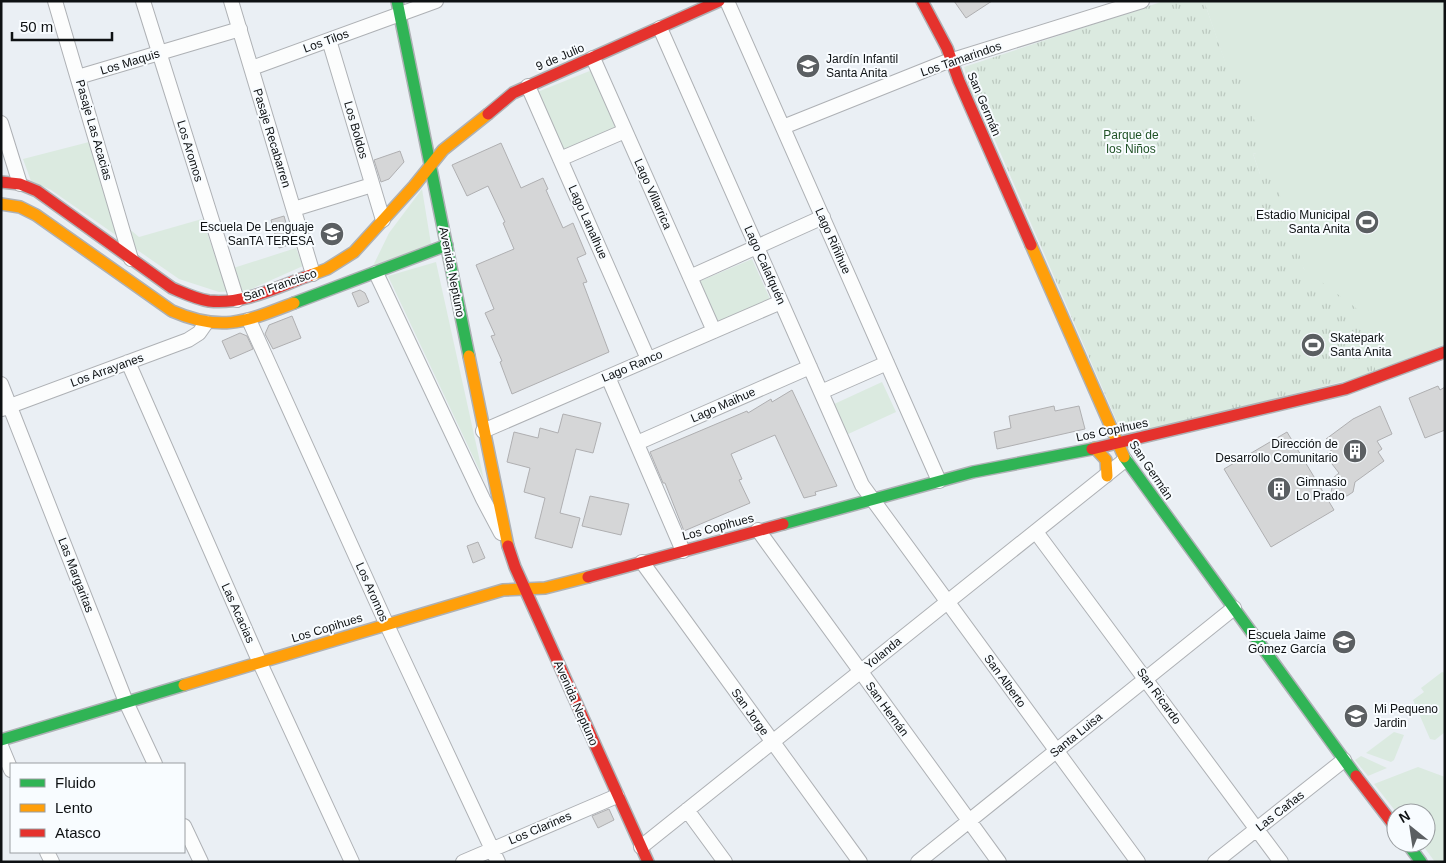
<svg xmlns="http://www.w3.org/2000/svg" width="1446" height="863" font-family="Arial,sans-serif">
  <defs>
    <pattern id="park-tufts" width="24" height="20" patternUnits="userSpaceOnUse" patternTransform="scale(1.25)"><rect width="24" height="20" fill="#dbeae0"/><path d="M3 7l-1-3M5 7V3M7 7l1-3M15 17l-1-3M17 17v-4M19 17l1-3" fill="none" stroke="#bbc8bf"/></pattern>
  </defs>
  <rect width="100%" height="100%" fill="#eaeff4"/>
  <path fill="#dbeae0" d="M 1204,1 L 1445,1 L 1445,344 L 1376,371 L 1304,269 L 1260,174 L 1253,154 L 1256,153 Z
    M 592,70 L 617,130 L 561,154 L 535,93 Z
    M 89,142 L 115,217 L 139,237 L 202,219 L 221,272 L 296,248 L 303,266 L 249,290 L 219,292 L 179,279 L 51,190 L 31,181 L 23,159 Z
    M 422,189 L 431,244 L 372,268 L 389,233 Z
    M 752,259 L 771,301 L 716,324 L 698,282 Z
    M 436,262 L 484,480 L 388,276 Z
    M 882,382 L 896,412 L 846,435 L 832,405 Z
    M 1442,672 L 1445,673 L 1445,732 L 1435,740 L 1430,739 L 1413,700 L 1424,692 L 1421,688 Z
    M 1394,732 L 1404,735 L 1394,760 L 1391,762 L 1366,753 Z
    M 1361,756 L 1387,768 L 1368,776 L 1355,760 Z
    M 1418,767 L 1445,777 L 1445,862 L 1435,862 L 1421,843 L 1426,843 L 1426,813 L 1397,813 L 1374,784 Z"/>
  <path fill="url(#park-tufts)" d="M 1164,1 L 1204,1 L 1226,64 L 1235,60 L 1264,150 L 1253,154 L 1260,174 L 1272,171 L 1304,269 L 1356,308 L 1376,371 L 1353,379 L 1130,435 L 1121,431 L 977,99 L 971,93 L 964,67 Z"/>
  <path fill="#d5d6d7" stroke="#afafb1" d="M 954,1 L 992,1 L 966,18 Z
    M 501,143 L 521,188 L 543,178 L 548,189 L 546,190 L 563,228 L 573,223 L 586,254 L 577,258 L 587,282 L 583,283 L 609,352 L 512,394 L 500,362 L 502,361 L 491,336 L 495,335 L 485,313 L 494,309 L 476,265 L 514,249 L 503,223 L 505,222 L 488,186 L 467,196 L 452,165 Z
    M 400,151 L 404,162 L 389,179 L 381,182 L 374,160 Z
    M 284,216 L 292,244 L 279,248 L 271,220 Z
    M 360,290 L 365,293 L 369,302 L 358,307 L 352,293 Z
    M 292,316 L 301,338 L 273,349 L 265,334 L 269,325 Z
    M 240,333 L 247,336 L 253,349 L 230,359 L 222,341 Z
    M 1438,386 L 1440,390 L 1445,387 L 1445,430 L 1425,438 L 1409,398 Z
    M 792,390 L 837,486 L 815,492 L 816,495 L 804,498 L 775,435 L 731,454 L 742,479 L 739,480 L 750,503 L 684,531 L 665,483 L 663,483 L 650,452 L 747,411 L 748,413 L 771,399 L 772,402 Z
    M 1054,406 L 1055,411 L 1079,406 L 1085,429 L 997,449 L 994,432 L 1011,428 L 1009,416 Z
    M 1380,406 L 1392,434 L 1377,441 L 1382,449 L 1378,452 L 1384,461 L 1355,482 L 1353,492 L 1347,496 L 1331,495 L 1333,478 L 1339,473 L 1325,455 L 1333,449 L 1326,439 L 1353,419 Z
    M 563,414 L 601,423 L 593,453 L 576,449 L 560,513 L 580,518 L 572,548 L 535,538 L 545,498 L 524,492 L 530,468 L 507,462 L 514,432 L 538,438 L 540,428 L 558,433 Z
    M 1287,432 L 1334,510 L 1271,547 L 1224,469 Z
    M 590,496 L 629,504 L 621,535 L 582,526 Z
    M 478,542 L 485,558 L 473,563 L 467,546 Z
    M 609,809 L 614,820 L 598,828 L 592,816 Z"/>
  <g fill="none" stroke-linecap="round" stroke-linejoin="round">
    <g stroke="#aeb1b5" stroke-width="16">
      <path id="street" d="M 55,1 L 131,259
        M 143,1 L 237,300
        M 231,1 L 313,274
        M 727,1 L 939,481
        M 660,28 L 862,485 L 1138,862
        M 329,40 L 383,220
        M 593,58 L 714,331
        M 252,68 L 436,1
        M 78,77 L 240,29
        M 528,86 L 648,359
        M 1,123 L 20,184
        M 783,127 L 943,63 L 1142,1
        M 560,159 L 625,131
        M 294,209 L 372,185
        M 376,273 L 483,499 L 501,533
        M 690,277 L 823,217
        M 249,320 L 387,625 L 498,862
        M 128,362 L 260,663 L 352,862
        M 608,377 L 683,551
        M 1,384 L 126,702 L 155,764
        M 821,392 L 887,363
        M 2,409 L 188,340 L 199,333 L 206,323
        M 483,431 L 781,302
        M 637,443 L 810,367
        M 758,530 L 999,862
        M 1036,532 L 1281,862
        M 642,562 L 860,862
        M 1,746 L 11,770
        M 687,810 L 725,862
        M 184,826 L 201,862
        M 641,847 L 1125,460
        M 47,852 L 52,862
        M 463,862 L 617,796
        M 918,862 L 1234,608
        M 1215,862 L 1344,760"/>
    </g>
    <g stroke="#aeb1b5" stroke-width="14">
      <path id="fast" d="M 397,1 L 469,356
        M 294,303 L 447,245
        M 1124,457 L 1356,776
        M 783,524 L 973,472 L 1092,449
        M 1,740 L 184,685
        M 1407,843 L 1421,862"/>
    </g>
    <g stroke="#aeb1b5" stroke-width="14">
      <path id="slow" d="M 1,204 L 20,207 L 36,215 L 172,311 C 222,333 247,321 294,303
        M 1031,245 L 1124,457
        M 311,275 L 327,269 L 354,252 L 414,186 L 443,150 L 488,114
        M 469,356 L 508,546
        M 1095,448 L 1106,460 L 1107,476
        M 184,685 L 503,590 L 545,588 L 588,577"/>
    </g>
    <g stroke="#aeb1b5" stroke-width="14">
      <path id="jam" d="M 922,1 L 947,48 L 959,81 L 1031,245
        M 488,114 L 513,93 L 719,1
        M 1,182 L 20,184 L 37,191 L 172,288 C 184,293 196,299 209,301 C 244,305 279,286 311,275
        M 1092,449 L 1345,389 L 1445,352
        M 508,546 L 515,567 L 648,862
        M 588,577 L 783,524
        M 1356,776 L 1396,828"/>
    </g>
    <use href="#street" stroke="#fcfdfd" stroke-width="14"/>
    <use href="#fast" stroke="#30b455" stroke-width="11"/>
    <use href="#slow" stroke="#ff9f0a" stroke-width="11"/>
    <use href="#jam" stroke="#e5322d" stroke-width="11"/>
  </g>
  <defs>
    <g id="school-disc" transform="scale(1.25)"><circle r="9.5" fill="#5b5f62" stroke="#f8fcff"/><path d="M0-5L7-2L0 1L-7-2ZM-4 1L0 2.5L4 1V4Q0 6-4 4Z" fill="#fff"/></g>
    <g id="stadium-disc" transform="scale(1.25)"><circle r="9.5" fill="#5b5f62" stroke="#f8fcff"/><path d="M0-5a6.5 5 0 1 0 0 10a6.5 5 0 1 0 0-10ZM-3.5-1.8h7v3.6h-7Z" fill="#fff"/></g>
    <g id="building-disc" transform="scale(1.25)"><circle r="9.5" fill="#5b5f62" stroke="#f8fcff"/><path d="M-4-6H4V6H1V3H-1V6H-4ZM-2.5-4.3h1.7v1.8h-1.7ZM.8-4.3h1.7v1.8H.8ZM-2.5-1h1.7V.8h-1.7ZM.8-1h1.7V.8H.8Z" fill="#fff"/></g>
  </defs>
  <g fill-rule="evenodd">
    <use href="#school-disc" x="808" y="66"/>
    <use href="#stadium-disc" x="1367" y="222"/>
    <use href="#school-disc" x="332" y="234"/>
    <use href="#stadium-disc" x="1313" y="345"/>
    <use href="#building-disc" x="1355" y="451"/>
    <use href="#building-disc" x="1279" y="489"/>
    <use href="#school-disc" x="1344" y="642"/>
    <use href="#school-disc" x="1356" y="716"/>
  </g>
  <g text-anchor="middle" dominant-baseline="central" stroke-width="4" stroke-linejoin="round" paint-order="stroke">
    <g font-size="12" fill="#0e1113" stroke="#f8fcff">
      <text transform="translate(326 41) rotate(-20)">Los Tilos</text>
      <text transform="translate(560 57) rotate(-23)">9 de Julio</text>
      <text transform="translate(961 59) rotate(-19)">Los Tamarindos</text>
      <text transform="translate(130 62) rotate(-17)">Los Maquis</text>
      <text transform="translate(984 104) rotate(67)">San Germán</text>
      <text transform="translate(94 130) rotate(74)">Pasaje Las Acacias</text>
      <text transform="translate(356 130) rotate(74)">Los Boldos</text>
      <text transform="translate(272 138) rotate(73)">Pasaje Recabarren</text>
      <text transform="translate(190 151) rotate(73)">Los Aromos</text>
      <text transform="translate(653 194) rotate(66)">Lago Villarrica</text>
      <text transform="translate(588 222) rotate(66)">Lago Lanalhue</text>
      <text transform="translate(833 241) rotate(66)">Lago Riñihue</text>
      <text transform="translate(765 265) rotate(66)">Lago Calafquén</text>
      <text transform="translate(452 272) rotate(79)">Avenida Neptuno</text>
      <text transform="translate(280 285) rotate(-19)">San Francisco</text>
      <text transform="translate(632 366) rotate(-23)">Lago Ranco</text>
      <text transform="translate(107 370) rotate(-20)">Los Arrayanes</text>
      <text transform="translate(723 405) rotate(-24)">Lago Maihue</text>
      <text transform="translate(1112 430) rotate(-12)">Los Copihues</text>
      <text transform="translate(1151 470) rotate(56)">San Germán</text>
      <text transform="translate(718 527) rotate(-15)">Los Copihues</text>
      <text transform="translate(76 575) rotate(69)">Las Margaritas</text>
      <text transform="translate(372 592) rotate(66)">Los Aromos</text>
      <text transform="translate(238 613) rotate(66)">Las Acacias</text>
      <text transform="translate(327 628) rotate(-17)">Los Copihues</text>
      <text transform="translate(883 653) rotate(-39)">Yolanda</text>
      <text transform="translate(1005 681) rotate(54)">San Alberto</text>
      <text transform="translate(1159 696) rotate(54)">San Ricardo</text>
      <text transform="translate(576 703) rotate(66)">Avenida Neptuno</text>
      <text transform="translate(887 709) rotate(54)">San Hernán</text>
      <text transform="translate(750 712) rotate(54)">San Jorge</text>
      <text transform="translate(1076 735) rotate(-39)">Santa Luisa</text>
      <text transform="translate(1280 811) rotate(-38)">Las Cañas</text>
      <text transform="translate(540 828) rotate(-23)">Los Clarines</text>
    </g>
    <g font-size="12" fill="#0e1113" stroke="#f8fcff" text-anchor="start">
      <text x="826" y="59">Jardín Infantil<tspan x="826" dy="14">Santa Anita</tspan></text>
      <text x="1350" y="215" text-anchor="end">Estadio Municipal<tspan x="1350" dy="14">Santa Anita</tspan></text>
      <text x="314" y="227" text-anchor="end">Escuela De Lenguaje<tspan x="314" dy="14">SanTA TERESA</tspan></text>
      <text x="1330" y="338">Skatepark<tspan x="1330" dy="14">Santa Anita</tspan></text>
      <text x="1338" y="444" text-anchor="end">Dirección de<tspan x="1338" dy="14">Desarrollo Comunitario</tspan></text>
      <text x="1296" y="482">Gimnasio<tspan x="1296" dy="14">Lo Prado</tspan></text>
      <text x="1326" y="635" text-anchor="end">Escuela Jaime<tspan x="1326" dy="14">Gómez García</tspan></text>
      <text x="1374" y="709">Mi Pequeno<tspan x="1374" dy="14">Jardin</tspan></text>
    </g>
    <g font-size="12" fill="#205226" stroke="#f8fcff">
      <text x="1131" y="135">Parque de<tspan x="1131" dy="14">los Niños</tspan></text>
    </g>
  </g>
  <rect width="1446" height="863" fill="none" stroke="#0e1113" stroke-width="5"/>
  <rect x="10" y="763" width="175" height="90" fill="#f8fcff" stroke="#9a9ea1"/>
  <rect x="20" y="779" width="25" height="8" fill="#30b455" stroke="#9a9ea1"/>
  <text x="55" y="788" font-size="15" fill="#0e1113">Fluido</text>
  <rect x="20" y="804" width="25" height="8" fill="#ff9f0a" stroke="#9a9ea1"/>
  <text x="55" y="813" font-size="15" fill="#0e1113">Lento</text>
  <rect x="20" y="829" width="25" height="8" fill="#e5322d" stroke="#9a9ea1"/>
  <text x="55" y="838" font-size="15" fill="#0e1113">Atasco</text>
  <g transform="translate(1411 828) rotate(330)"><circle r="24" fill="#f8fcff" stroke="#9a9ea1"/>
  <path d="M0-4L9 19L0 12L-9 19Z" fill="#5b5f62"/>
  <text y="-8" font-size="14" font-weight="bold" text-anchor="middle" fill="#0e1113">N</text>
  </g>
  <path d="M12 32v8h100v-8" fill="none" stroke="#0e1113" stroke-width="2.5"/>
  <text x="20" y="32" font-size="15" fill="#0e1113" stroke="#f8fcff" stroke-width="4" paint-order="stroke">50 m</text>
</svg>
